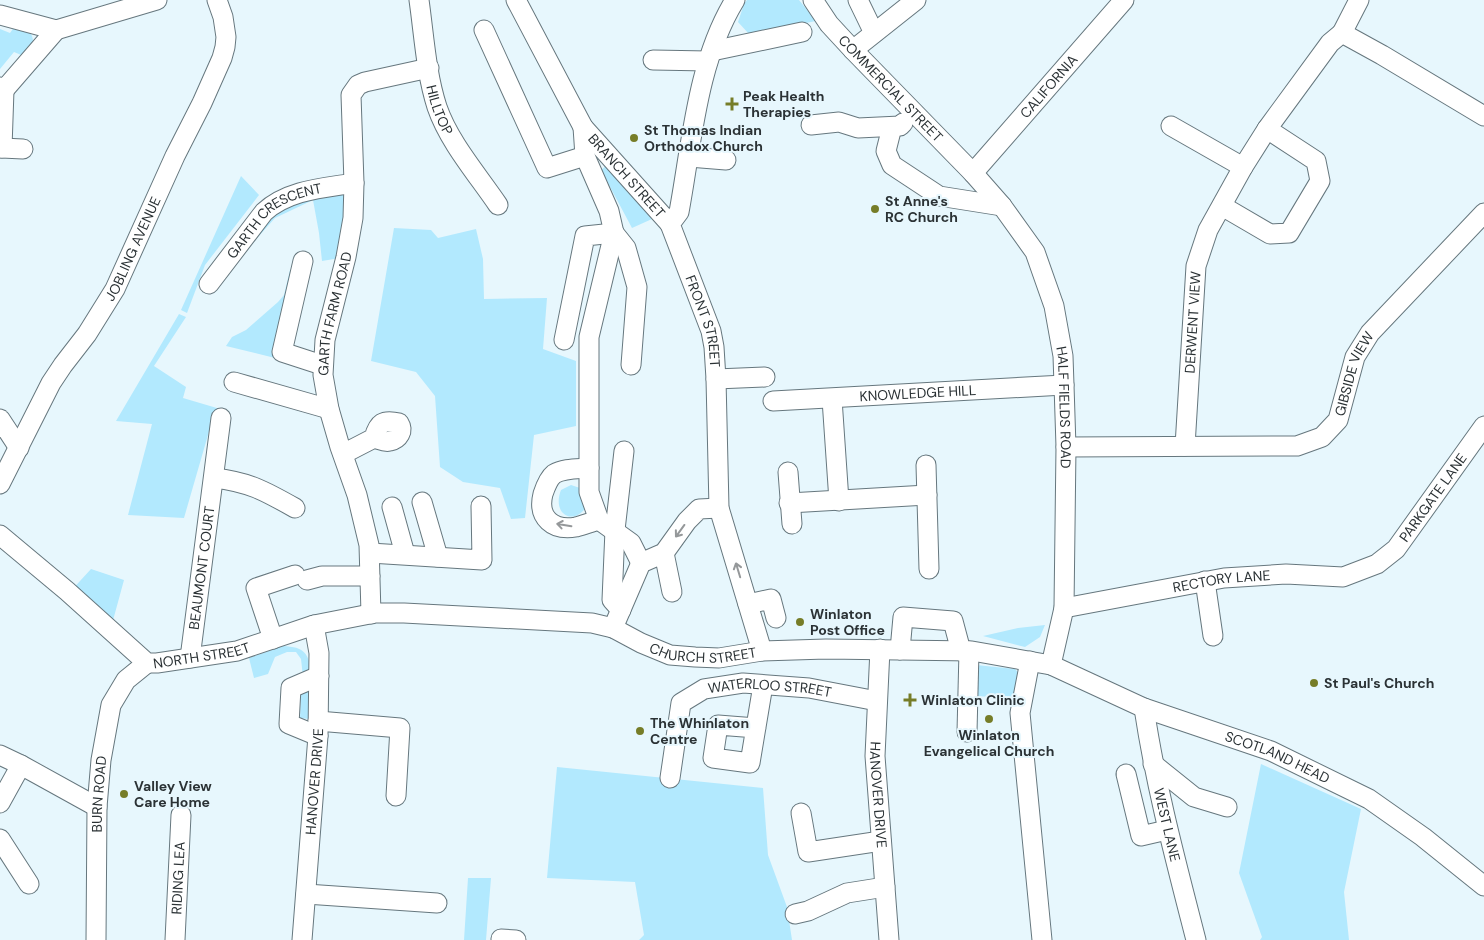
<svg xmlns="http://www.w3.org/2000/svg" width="1484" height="940" font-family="'DM Sans',sans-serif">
  <rect width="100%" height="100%" fill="#e7f7fd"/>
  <path fill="#b2e9fe" d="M 747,0 L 799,0 L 816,21 L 749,34 L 738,22 L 744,4 Z
    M 17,23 C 34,31 38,41 26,57 L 14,52 L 0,69 L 0,29 L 10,33 Z
    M 607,165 L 652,219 L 632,228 L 601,170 Z
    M 241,176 L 259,195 L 205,265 L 187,313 L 181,310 Z
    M 354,183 L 346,257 L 322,261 L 319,233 L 313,200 L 275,218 L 225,274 L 272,209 Z
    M 394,228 L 431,230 L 438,238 L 476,229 L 483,259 L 484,299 L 547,298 L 543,349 L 576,361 L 576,426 L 534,435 L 525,518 L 511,519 L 500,488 L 463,482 L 440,467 L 435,396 L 416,372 L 371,361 Z
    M 290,270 L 295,270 L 275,358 L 226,346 L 232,337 L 246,330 L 278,302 L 284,295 Z
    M 179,314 L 186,317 L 154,366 L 186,387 L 183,398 L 227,411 L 210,428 L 184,518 L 128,515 L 152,424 L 116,421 Z
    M 571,485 L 580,488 L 588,504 C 576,527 551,516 561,490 Z
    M 91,569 L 124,580 L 112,624 L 69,593 Z
    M 1045,625 L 1040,637 L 1025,647 L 983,636 L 1018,628 Z
    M 283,646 C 305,647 308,653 312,673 L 303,677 L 301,659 L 296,652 L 287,652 L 275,657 L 268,674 L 254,678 L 249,658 Z
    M 976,665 L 1015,669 L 1020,675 L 1013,698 L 974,696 Z
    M 311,690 L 311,714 L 309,719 L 300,718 L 301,693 Z
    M 1261,764 L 1361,809 L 1344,892 L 1349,940 L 1260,940 L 1262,937 L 1239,873 Z
    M 557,767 L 763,788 L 768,855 L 787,907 L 792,940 L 639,940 L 644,935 L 635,882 L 547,878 Z
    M 468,878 L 491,878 L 486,940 L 464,940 Z"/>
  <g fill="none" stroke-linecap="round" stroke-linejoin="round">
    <g stroke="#66777e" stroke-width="21">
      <g id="minor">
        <path id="s1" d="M 419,0 C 424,35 426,73 437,107 C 449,142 477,174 498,205"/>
        <path id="s2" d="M 516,0 L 583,127 L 670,224"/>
        <path id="s3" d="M 735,0 C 697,62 692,142 679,212 L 670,224 L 711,331 L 714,347 L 716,379 L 719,508 L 762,651"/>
        <path id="s4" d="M 813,0 L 829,24 L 853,50 L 973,173 L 1002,206 L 1035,252 L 1054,306 L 1063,356 L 1064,385 L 1066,447 L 1064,608 L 1051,665"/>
        <path d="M 858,0 L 874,33"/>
        <path d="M 0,15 L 56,30 L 157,0"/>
        <path d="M 484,30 L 547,168 L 585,156"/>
        <path d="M 1342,33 L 1359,0"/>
        <path d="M 853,50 L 916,0"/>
        <path d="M 712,51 L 802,32"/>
        <path d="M 653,60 L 708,61"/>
        <path d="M 0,87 L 4,90 L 56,30"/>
        <path d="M 811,125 L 839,122 L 858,128 L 900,126 L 903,123"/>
        <path d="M 1171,126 L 1243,167"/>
        <path d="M 583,127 L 585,156 L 609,211 L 614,233 L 589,337 L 589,492 L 599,520 L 631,543 L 641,563"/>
        <path d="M 892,127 L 886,151 L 892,165 L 939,196 L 1002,206"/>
        <path d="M 0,148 L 2,148 L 4,90"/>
        <path d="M 2,148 L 23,149"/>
        <path d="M 689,157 L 726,160"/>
        <path id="s5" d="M 973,173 L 1124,0"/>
        <path d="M 1222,206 L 1270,234 L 1289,233 L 1320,181 L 1316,161 L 1267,129"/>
        <path d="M 614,233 L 626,248 L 637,287 L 631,365"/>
        <path d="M 303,261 L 282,352 L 322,365"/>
        <path id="s6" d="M 209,284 L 264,212 C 288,190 323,188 354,183"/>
        <path d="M 564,340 L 585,236 L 614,233"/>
        <path d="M 716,379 L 765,377"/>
        <path d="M 234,382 L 329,409"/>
        <path d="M 832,399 L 839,501"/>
        <path id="s7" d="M 773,401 L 1064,385"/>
        <path d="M 0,419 L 19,448"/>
        <path id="s8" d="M 1185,446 L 1196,266 L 1208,230 L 1243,167 L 1267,129 L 1330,43 L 1342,33 L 1382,55 L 1484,116"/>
        <path id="s9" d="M 1066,447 L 1297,446 L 1322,437 L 1338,420 L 1355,357 L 1370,333 L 1484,213"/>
        <path d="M 343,454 L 374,438 C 378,423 383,419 399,423 C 404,431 399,439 390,441 C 385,443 379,439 374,438"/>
        <path d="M 926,465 L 929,569"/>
        <path d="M 589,468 C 578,469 564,468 554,474 C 549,478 545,488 543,494 C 537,518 553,531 576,527 C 584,525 591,522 599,520"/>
        <path d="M 788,472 L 792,524"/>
        <path d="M 214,478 C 249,482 265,491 295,508"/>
        <path id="s10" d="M 0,484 L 51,383 L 63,365 L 87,334 L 115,289 L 175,156 L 202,103 L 222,58 L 225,47 L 226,37 L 223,17 L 217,0"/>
        <path d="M 422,502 L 438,557"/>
        <path d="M 789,503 L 927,495"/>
        <path d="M 392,507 L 405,554"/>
        <path id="s11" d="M 0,535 L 67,591 L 147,663 L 157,663 L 237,651 L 314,625 L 375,613 L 404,613 L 592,623 L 613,628 L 641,643 L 670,655 L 695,657 L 719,658 L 762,651 L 826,649 L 972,651 L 1051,665 L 1144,708 L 1271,751 L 1369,799 L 1423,837 L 1484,886"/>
        <path d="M 370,553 L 482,560 L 481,506"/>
        <path d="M 664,553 L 672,592"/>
        <path d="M 307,580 L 322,576 L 370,576"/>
        <path d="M 1205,581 L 1213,636"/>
        <path d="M 748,604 L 771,599 L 776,618"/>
        <path id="s12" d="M 1064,608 L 1224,578 L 1286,574 L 1343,577 L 1377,564 L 1396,549 L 1484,426"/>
        <path d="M 621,610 L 612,600 L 615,530 L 624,451"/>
        <path id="s13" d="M 371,614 L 369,545 L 357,495 L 340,447 L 329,409 L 323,375 L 325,340 L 346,257 L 353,218 L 354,183 L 351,95 L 358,85 L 365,82 L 429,68"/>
        <path d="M 613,628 L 641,563 L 664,553 L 687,521 L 699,509 L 719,508"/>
        <path d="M 273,639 L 256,588 L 295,575"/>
        <path id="s14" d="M 880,649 L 875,756 L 889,940"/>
        <path d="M 900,650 L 903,617 L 953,621 L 961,651"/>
        <path id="s15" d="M 190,658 L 221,418"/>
        <path d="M 1030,661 L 1020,713 L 1042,940"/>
        <path id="s16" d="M 1144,708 C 1156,788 1176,862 1196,940"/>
        <path d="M 318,721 L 400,728 L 396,796"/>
        <path d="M 756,728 L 718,725 L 713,758 L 750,763 L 763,685"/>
        <path d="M 967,732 L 969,651"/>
        <path d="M 318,736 L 289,724 L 291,688 L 319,676"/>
        <path d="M 0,755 L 21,765 L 97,807"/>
        <path d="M 1153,764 L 1194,797 L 1227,807"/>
        <path d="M 1126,774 L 1141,836 L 1167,830"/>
        <path id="s17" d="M 670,778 L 681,703 L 704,689 L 743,683 L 809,688 L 877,701"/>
        <path d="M 0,803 L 21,765"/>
        <path d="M 801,813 L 808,852 L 881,841"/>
        <path d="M 0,839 L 29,884"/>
        <path d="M 306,894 L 437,903"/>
        <path d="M 795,914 L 808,911 L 847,893 L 885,887"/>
        <path d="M 501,939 L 516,940"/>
        <path id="s18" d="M 96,940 L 97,807 L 101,760 L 111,705 L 126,680 L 147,663"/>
        <path id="s19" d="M 175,940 L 181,815"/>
        <path id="s20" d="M 302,940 L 318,736 L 319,653 L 314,625"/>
      </g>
    </g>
    <use href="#minor" stroke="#fff" stroke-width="19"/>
  </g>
  <defs><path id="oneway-shaft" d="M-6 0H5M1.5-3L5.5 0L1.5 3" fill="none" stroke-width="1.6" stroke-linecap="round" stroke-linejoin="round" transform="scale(1.25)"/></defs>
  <g stroke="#95989a">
    <use href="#oneway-shaft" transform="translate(564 525) rotate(-171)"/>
    <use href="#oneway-shaft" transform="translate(680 531) rotate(126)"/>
    <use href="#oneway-shaft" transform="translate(738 570) rotate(-107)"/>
  </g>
  <g fill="#767d28" stroke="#e7f7fd" stroke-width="2">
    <path d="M729.5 96.5h5v5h5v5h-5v5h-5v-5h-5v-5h5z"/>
    <circle cx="634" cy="138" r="5"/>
    <circle cx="875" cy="209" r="5"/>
    <circle cx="800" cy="622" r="5"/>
    <circle cx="1314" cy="683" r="5"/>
    <path d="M907.5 692.5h5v5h5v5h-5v5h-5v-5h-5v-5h5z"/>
    <circle cx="989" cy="719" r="5"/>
    <circle cx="640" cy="731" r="5"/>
    <circle cx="124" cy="794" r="5"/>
  </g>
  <g text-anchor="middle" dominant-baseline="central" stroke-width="4" stroke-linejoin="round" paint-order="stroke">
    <g font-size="14" fill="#2b3235" stroke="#e7f7fd">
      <text stroke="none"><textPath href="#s5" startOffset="115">CALIFORNIA</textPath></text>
      <text stroke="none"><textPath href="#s4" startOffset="118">COMMERCIAL STREET</textPath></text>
      <text stroke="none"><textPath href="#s1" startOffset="112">HILLTOP</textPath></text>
      <text stroke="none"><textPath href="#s2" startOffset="209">BRANCH STREET</textPath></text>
      <text stroke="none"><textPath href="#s6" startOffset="94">GARTH CRESCENT</textPath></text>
      <text stroke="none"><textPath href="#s10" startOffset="271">JOBLING AVENUE</textPath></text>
      <text stroke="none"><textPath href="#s13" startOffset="308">GARTH FARM ROAD</textPath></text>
      <text stroke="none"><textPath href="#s3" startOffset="339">FRONT STREET</textPath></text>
      <text stroke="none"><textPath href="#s8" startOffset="124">DERWENT VIEW</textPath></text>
      <text stroke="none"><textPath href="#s9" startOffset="330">GIBSIDE VIEW</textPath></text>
      <text stroke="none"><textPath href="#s7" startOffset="145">KNOWLEDGE HILL</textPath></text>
      <text stroke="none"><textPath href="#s4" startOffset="496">HALF FIELDS ROAD</textPath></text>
      <text stroke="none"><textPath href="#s12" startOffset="406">PARKGATE LANE</textPath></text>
      <text stroke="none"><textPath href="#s15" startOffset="91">BEAUMONT COURT</textPath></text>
      <text stroke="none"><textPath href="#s12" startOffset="160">RECTORY LANE</textPath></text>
      <text stroke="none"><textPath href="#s11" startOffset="764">CHURCH STREET</textPath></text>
      <text stroke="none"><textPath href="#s11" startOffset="250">NORTH STREET</textPath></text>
      <text stroke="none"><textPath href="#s17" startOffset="169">WATERLOO STREET</textPath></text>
      <text stroke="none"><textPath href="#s11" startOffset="1359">SCOTLAND HEAD</textPath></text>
      <text stroke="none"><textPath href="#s20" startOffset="159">HANOVER DRIVE</textPath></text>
      <text stroke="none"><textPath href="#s18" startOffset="146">BURN ROAD</textPath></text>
      <text stroke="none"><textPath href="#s14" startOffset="146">HANOVER DRIVE</textPath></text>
      <text stroke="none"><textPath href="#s16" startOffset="119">WEST LANE</textPath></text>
      <text stroke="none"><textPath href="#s19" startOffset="62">RIDING LEA</textPath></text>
    </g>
    <g font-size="14" font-weight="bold" fill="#2b3235" stroke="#e7f7fd" text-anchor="start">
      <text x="743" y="96">Peak Health<tspan x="743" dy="16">Therapies</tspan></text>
      <text x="644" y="130">St Thomas Indian<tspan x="644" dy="16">Orthodox Church</tspan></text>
      <text x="885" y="201">St Anne's<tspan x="885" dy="16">RC Church</tspan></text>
      <text x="810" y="614">Winlaton<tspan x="810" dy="16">Post Office</tspan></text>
      <text x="1324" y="683">St Paul's Church</text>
      <text x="921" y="700">Winlaton Clinic</text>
      <text x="650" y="723">The Whinlaton<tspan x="650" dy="16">Centre</tspan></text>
      <text x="989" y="735" text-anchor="middle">Winlaton<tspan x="989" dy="16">Evangelical Church</tspan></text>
      <text x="134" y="786">Valley View<tspan x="134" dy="16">Care Home</tspan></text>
    </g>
  </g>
</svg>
